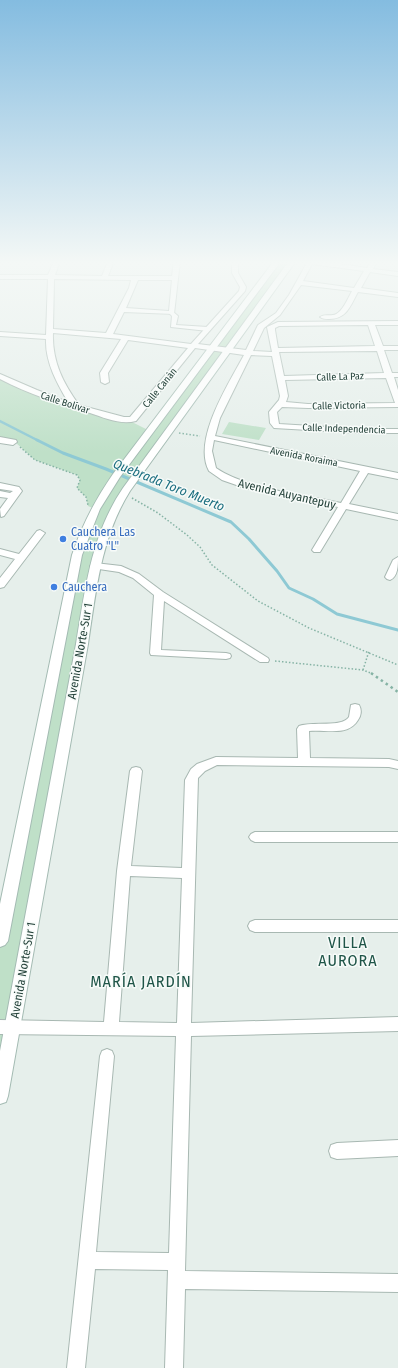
<svg xmlns="http://www.w3.org/2000/svg" width="398" height="1368" font-family="'Fira Sans Condensed',sans-serif">
  <rect width="100%" height="100%" fill="#e6efeb"/>
  <path fill="#bfe0c8" d="M 278,261 L 293,261 L 108,522 L 0,1096 L 0,941 L 73,573 L 95,509 L 88,506 L 86,497 L 77,488 L 80,480 L 77,475 L 35,460 L 16,443 L 0,440 L 0,376 L 27,390 L 126,419 L 150,431 Z
    M 229,422 L 266,428 L 259,440 L 222,434 Z"/>
  <g fill="none" stroke-linecap="round" stroke-linejoin="round">
    <path stroke="#8ec9d4" stroke-width="2.5" d="M 0,421 L 39,441"/>
    <path stroke="#8ec9d4" stroke-width="3" d="M 37,440 L 63,453 L 106,469 L 231,522 L 249,539 L 277,571 L 289,588 L 313,599 L 337,614 L 398,630"/>
    <g stroke="#a8b8b2" stroke-width="2">
      <path id="pedestrian" d="M 172,311 L 178,316 L 176,325 L 208,327 L 211,329 L 208,331 L 171,327 L 172,316 L 169,313 Z"/>
    </g>
    <g stroke="#a8b8b2" stroke-width="2">
      <path id="minor" d="M 54,261 L 60,261 L 55,275 L 102,276 L 108,261 L 114,261 L 108,276 L 172,276 L 174,261 L 180,261 L 174,314 L 124,312 L 113,334 L 191,344 L 239,291 L 240,287 L 232,273 L 232,261 L 238,261 L 238,273 L 246,287 L 245,291 L 198,344 L 246,350 L 258,325 L 276,313 L 289,295 L 308,261 L 320,261 L 367,268 L 371,261 L 377,261 L 373,269 L 398,272 L 398,276 L 370,272 L 361,288 L 398,293 L 398,297 L 358,292 C 350,306 347,319 329,319 C 325,319 323,319 320,317 C 325,314 328,316 333,315 C 342,314 348,298 352,291 L 301,285 L 280,315 L 264,328 L 253,351 L 272,352 L 267,327 L 278,322 L 398,321 L 398,325 L 375,325 L 383,346 L 398,346 L 398,350 L 384,350 L 392,373 L 398,373 L 398,377 L 394,377 L 398,390 L 398,407 L 308,408 L 282,407 L 277,412 L 279,424 L 361,429 L 398,429 L 398,433 L 361,433 L 274,428 L 270,423 L 269,412 L 279,400 L 280,396 L 272,356 L 251,355 L 220,418 L 215,436 L 398,473 L 398,479 L 368,473 L 349,504 L 398,514 L 398,520 L 346,509 L 320,552 L 314,552 L 312,550 L 338,507 L 245,488 L 222,480 L 209,471 C 192,440 229,383 244,355 L 195,348 L 136,421 C 120,425 105,418 90,413 C 59,404 29,394 0,379 L 0,374 L 37,390 L 68,402 C 57,383 45,362 46,339 L 0,336 L 0,332 L 46,335 L 48,279 L 0,279 L 0,275 L 48,275 ZM 312,264 L 364,271 L 354,288 L 303,281 ZM 54,279 L 131,280 L 129,288 L 106,333 L 53,329 ZM 138,280 L 172,280 L 169,311 L 126,308 ZM 368,325 L 375,346 L 278,348 L 275,330 L 275,328 L 279,326 ZM 53,333 L 121,339 L 100,373 L 101,382 L 105,384 L 109,382 L 108,373 L 128,340 L 188,348 L 130,417 L 124,417 L 79,405 C 63,383 52,361 53,333 ZM 377,351 L 384,373 L 284,376 L 279,352 ZM 386,378 L 395,403 L 308,404 L 286,402 L 288,396 L 285,380 ZM 214,440 L 360,471 L 341,503 C 304,495 247,489 216,468 L 212,451 Z
        M 0,437 L 16,440 L 17,442 L 13,445 L 0,443 Z
        M 0,483 L 19,487 L 22,491 L 4,516 L 1,517 L 0,509 L 8,498 L 0,497 L 0,491 L 10,493 L 13,491 L 0,489 Z
        M 40,530 L 45,533 L 4,587 L 0,588 L 0,578 L 15,559 L 0,555 L 0,549 L 19,554 L 37,531 Z
        M 398,557 C 398,565 398,577 390,580 L 387,579 L 385,577 L 393,560 Z
        M 95,563 L 121,566 L 139,574 L 163,592 L 268,658 L 269,660 L 268,662 L 260,662 L 164,601 L 161,650 L 226,653 L 230,654 L 231,656 L 230,658 L 226,659 L 151,655 L 150,653 L 154,595 L 133,578 L 119,572 L 92,568 L 90,566 Z
        M 355,704 L 359,705 C 362,710 361,716 358,720 C 348,737 325,729 309,731 L 310,758 L 389,759 L 398,761 L 398,769 L 389,767 L 217,765 L 205,771 L 198,778 L 191,1023 L 398,1017 L 398,1031 L 191,1036 L 185,1271 L 398,1274 L 398,1292 L 185,1289 L 183,1368 L 165,1368 L 168,1270 L 95,1269 L 85,1368 L 67,1368 L 100,1056 L 102,1051 L 107,1049 L 112,1051 L 114,1056 L 96,1252 L 169,1253 L 176,1036 L 0,1034 L 0,1020 L 104,1022 L 117,871 L 130,771 L 132,768 L 136,767 L 140,768 L 142,771 L 131,866 L 182,868 L 185,780 L 191,769 L 197,764 L 216,757 L 298,758 L 297,729 L 299,726 C 312,721 342,728 349,717 L 351,705 ZM 130,876 L 182,878 L 177,1023 L 119,1022 Z
        M 255,832 L 398,832 L 398,842 L 255,842 L 251,840 L 249,837 L 251,834 Z
        M 255,920 L 398,920 L 398,932 L 255,932 L 250,930 L 248,926 L 250,922 Z
        M 398,1140 L 398,1156 L 337,1159 L 331,1157 L 329,1151 L 331,1145 L 337,1143 Z"/>
    </g>
    <g stroke="#a4bbb3" stroke-width="2">
      <path id="secondary" d="M 274,261 L 281,261 L 120,477 L 100,509 L 82,555 L 8,941 L 5,945 L 0,947 L 0,904 L 72,555 C 82,525 95,500 113,474 Z
        M 289,261 L 296,261 L 130,491 C 101,537 96,591 88,644 L 8,1096 L 6,1102 L 0,1104 L 0,1051 L 76,644 C 85,590 91,535 123,488 Z"/>
    </g>
    <path stroke="#86b3a5" stroke-width="1.5" stroke-dasharray="1.5 2" stroke-linecap="butt" d="M 179,433 L 200,436
      M 20,447 L 35,460 L 77,475 L 80,480 L 77,488 L 86,497 L 88,505
      M 132,498 L 158,513 L 187,535 L 200,547 L 212,565 L 258,601 L 309,628 L 398,665
      M 275,661 L 363,670 L 373,674
      M 363,670 L 369,651"/>
    <path stroke="#86b3a5" stroke-width="2.5" stroke-dasharray="2.5 3.5" stroke-linecap="butt" d="M 371,673 L 398,692"/>
    <use href="#pedestrian" fill="#fff" fill-rule="evenodd"/>
    <use href="#minor" fill="#fff" fill-rule="evenodd"/>
    <use href="#secondary" fill="#fff" fill-rule="evenodd"/>
  </g>
  <linearGradient id="sky" x2="0" y2="1"><stop stop-color="#84bce0"/><stop offset="0.58" stop-color="#f4f8f6"/><stop offset="1" stop-color="#f4f8f6" stop-opacity="0"/></linearGradient>
  <rect width="398" height="453" fill="url(#sky)"/>
  <g fill="#3f7fe0" stroke="#f7fbf9" stroke-width="1.5">
    <circle cx="63" cy="539" r="4"/>
    <circle cx="54" cy="587" r="4"/>
  </g>
  <g text-anchor="middle" dominant-baseline="central" stroke-width="3" stroke-linejoin="round" paint-order="stroke">
    <g font-size="10" fill="#24423a" stroke="#f7fbf9">
      <text transform="translate(340 377) rotate(-2)">Calle La Paz</text>
      <text transform="translate(160 388) rotate(-51)">Calle Canán</text>
      <text transform="translate(65 403) rotate(18)">Calle Bolívar</text>
      <text transform="translate(339 406) rotate(-1)">Calle Victoria</text>
      <text transform="translate(344 429) rotate(2)">Calle Independencia</text>
      <text transform="translate(304 457) rotate(11)">Avenida Roraima</text>
    </g>
    <g font-size="12" fill="#24423a" stroke="#f7fbf9">
      <text transform="translate(287 494) rotate(13)">Avenida Auyantepuy</text>
      <text transform="translate(80 651) rotate(-80)">Avenida Norte-Sur 1</text>
      <text transform="translate(23 970) rotate(-80)">Avenida Norte-Sur 1</text>
    </g>
    <g font-size="12" fill="#366cbe" stroke="#f7fbf9" text-anchor="start">
      <text x="71" y="532">Cauchera Las<tspan x="71" dy="14">Cuatro "L"</tspan></text>
      <text x="62" y="587">Cauchera</text>
    </g>
    <g font-size="13" font-style="italic" fill="#1c6f80" stroke="#f7fbf9">
      <text transform="translate(169 485) rotate(22)">Quebrada Toro Muerto</text>
    </g>
    <g font-size="16" letter-spacing="1" fill="#1f5548" stroke="#f7fbf9">
      <text x="348" y="942">VILLA<tspan x="348" dy="18">AURORA</tspan></text>
      <text x="141" y="981">MARÍA JARDÍN</text>
    </g>
  </g>
</svg>
